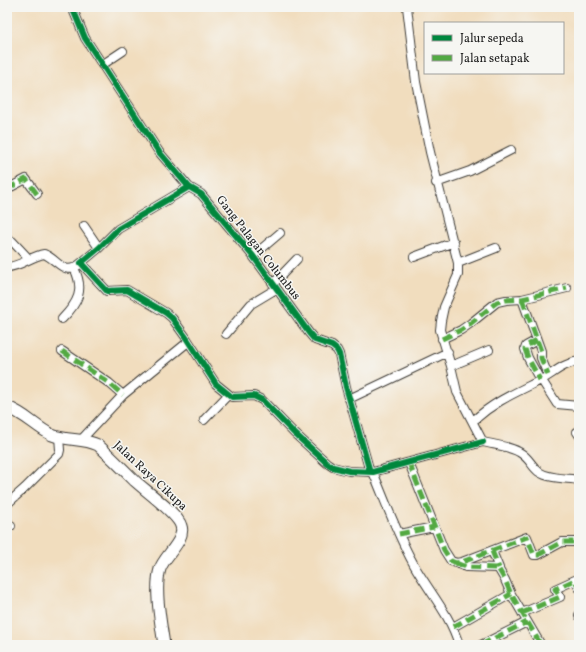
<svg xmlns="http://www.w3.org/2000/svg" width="586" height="652" font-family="Vollkorn,serif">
  <rect width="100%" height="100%" fill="#f6f6f2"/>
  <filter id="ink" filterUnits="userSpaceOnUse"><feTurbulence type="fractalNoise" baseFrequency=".025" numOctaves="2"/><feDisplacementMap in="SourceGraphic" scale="8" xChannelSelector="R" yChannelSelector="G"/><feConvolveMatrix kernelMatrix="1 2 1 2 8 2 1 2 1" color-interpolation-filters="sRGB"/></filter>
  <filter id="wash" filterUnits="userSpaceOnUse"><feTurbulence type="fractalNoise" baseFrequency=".012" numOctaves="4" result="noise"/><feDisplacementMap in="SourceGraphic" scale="16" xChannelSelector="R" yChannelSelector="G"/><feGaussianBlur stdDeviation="0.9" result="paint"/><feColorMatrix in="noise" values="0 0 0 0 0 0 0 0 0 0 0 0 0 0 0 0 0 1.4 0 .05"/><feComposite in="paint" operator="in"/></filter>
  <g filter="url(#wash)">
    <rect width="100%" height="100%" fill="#f1ddbe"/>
  </g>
  <g filter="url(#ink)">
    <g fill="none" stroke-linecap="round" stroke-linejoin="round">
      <g stroke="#3c3934" stroke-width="10">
        <path id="street" d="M 72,7 L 85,38 L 159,152 L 189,187 L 201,194 L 223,220 L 253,256 L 309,333 L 315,340 L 332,346 L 337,350 L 339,354 L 346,387 L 370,472
          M 407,7 L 416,82 L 430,152 L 458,263 L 458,275 L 444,307 L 441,321 L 440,330 L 451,366 L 457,392 L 483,442 C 495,445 509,446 519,452 C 530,458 531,466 539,472 C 549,479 567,478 579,480
          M 102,65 L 123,51
          M 436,183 L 470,171 L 511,150
          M 189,187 L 118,229 L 99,248 L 81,263 L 107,291 L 127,290 L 166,313 L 172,318 L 185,336 L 216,384 L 232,397 L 254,396 L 262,400 L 294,433 L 327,463 L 333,467 L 349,471 L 373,472 L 483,442
          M 7,189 L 26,179 L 37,194
          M 84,226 L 99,248
          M 12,241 L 29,259
          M 253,256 L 280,233
          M 414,257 L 454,242
          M 458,263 L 496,248
          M 7,267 C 20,267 31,256 44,254 C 59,260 64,278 81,263
          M 273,284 L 297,259
          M 522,299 L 541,351 L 541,358 L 548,375
          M 62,319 C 78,303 85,290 74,268
          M 226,334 L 251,304 L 276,289
          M 442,339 L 461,330 L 471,323 L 497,302 L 506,300 L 522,299 L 567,288
          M 537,340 L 526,346 L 525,349 L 528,358 L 540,380
          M 62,351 L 109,383 L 123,395
          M 451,366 L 489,350
          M 541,379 L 557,404 L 579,406
          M 349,399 L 448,352
          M 204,420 L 228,395
          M 473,421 C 495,401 515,393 541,380 C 554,373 564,363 579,361
          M 577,432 L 579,435
          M 81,440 L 123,395 L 188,342
          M 409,463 L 444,550 L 451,561 L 456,563 L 462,562 L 527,537 L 534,555 L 538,555 L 562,542 L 579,542
          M 373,472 C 387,505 399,540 417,570 C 432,595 451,617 459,645
          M 7,504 L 25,488 L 59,454 L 60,450 L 59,437
          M 7,521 L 11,526
          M 399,534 L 434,527
          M 492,551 L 499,568
          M 456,563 L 466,567 L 498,568 L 505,580 L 511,594 L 541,645
          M 522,613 L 560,597 L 555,589 L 575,580 L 579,588
          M 579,615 L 579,616
          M 453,627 L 511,594
          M 481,645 L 527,622"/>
      </g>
      <g stroke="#3c3934" stroke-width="13">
        <path id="secondary" d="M 7,407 C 24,413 36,427 52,435 C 67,441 84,438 98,445 C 111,457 123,469 135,481 C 146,491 178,514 181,526 C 186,540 164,556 160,569 C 154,589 161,624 164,645"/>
      </g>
      <use href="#street" stroke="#fff" stroke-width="8"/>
      <use href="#secondary" stroke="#fff" stroke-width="11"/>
      <path stroke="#52a943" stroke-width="5" stroke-dasharray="10 5" stroke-linecap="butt" d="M 7,189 L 26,179 L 37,194
        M 522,299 L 541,351 L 541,358 L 548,375
        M 442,339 L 461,330 L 471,323 L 497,302 L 506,300 L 522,299 L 567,288
        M 537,340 L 526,346 L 525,349 L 528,358 L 540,380
        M 62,351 L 109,383 L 123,395
        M 409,463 L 444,550 L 451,561 L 456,563 L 462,562 L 527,537 L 534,555 L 538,555 L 562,542 L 579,542
        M 7,521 L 11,526
        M 399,534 L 434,527
        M 492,551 L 499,568
        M 456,563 L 466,567 L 498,568 L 505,580 L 511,594 L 541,645
        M 522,613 L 560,597 L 555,589 L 575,580 L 579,588
        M 579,615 L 579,616
        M 453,627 L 511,594
        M 481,645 L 527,622"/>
      <g stroke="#f6f6f2" stroke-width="8">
        <path id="cycleway" d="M 72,7 L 85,38 L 159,152 L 189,187 L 201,194 L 223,220 L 253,256 L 309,333 L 315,340 L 332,346 L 337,350 L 339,354 L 346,387 L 370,472
          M 189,187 L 118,229 L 99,248 L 81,263 L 107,291 L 127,290 L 166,313 L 172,318 L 185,336 L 216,384 L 232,397 L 254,396 L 262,400 L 294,433 L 327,463 L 333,467 L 349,471 L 373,472 L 483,442"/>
      </g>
      <use href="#cycleway" stroke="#00873e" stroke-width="6"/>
    </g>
  </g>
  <g text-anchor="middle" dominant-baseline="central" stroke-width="3" stroke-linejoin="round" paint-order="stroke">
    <g font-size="12" fill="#1c1c1c" stroke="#f6f6f2">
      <text transform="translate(258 248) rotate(52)">Gang Palagan Columbus</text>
      <text transform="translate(150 476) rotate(43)">Jalan Raya Cikupa</text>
    </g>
  </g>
  <rect width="586" height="652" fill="none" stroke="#f6f6f2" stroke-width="24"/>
  <rect x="424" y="22" width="140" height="52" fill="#f6f6f2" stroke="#9f9f9c"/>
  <rect x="432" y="35" width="20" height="6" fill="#00873e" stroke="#9f9f9c"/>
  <text x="460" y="42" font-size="12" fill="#1c1c1c">Jalur sepeda</text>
  <rect x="432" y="55" width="20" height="6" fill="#52a943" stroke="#9f9f9c"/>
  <text x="460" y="62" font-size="12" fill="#1c1c1c">Jalan setapak</text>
</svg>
